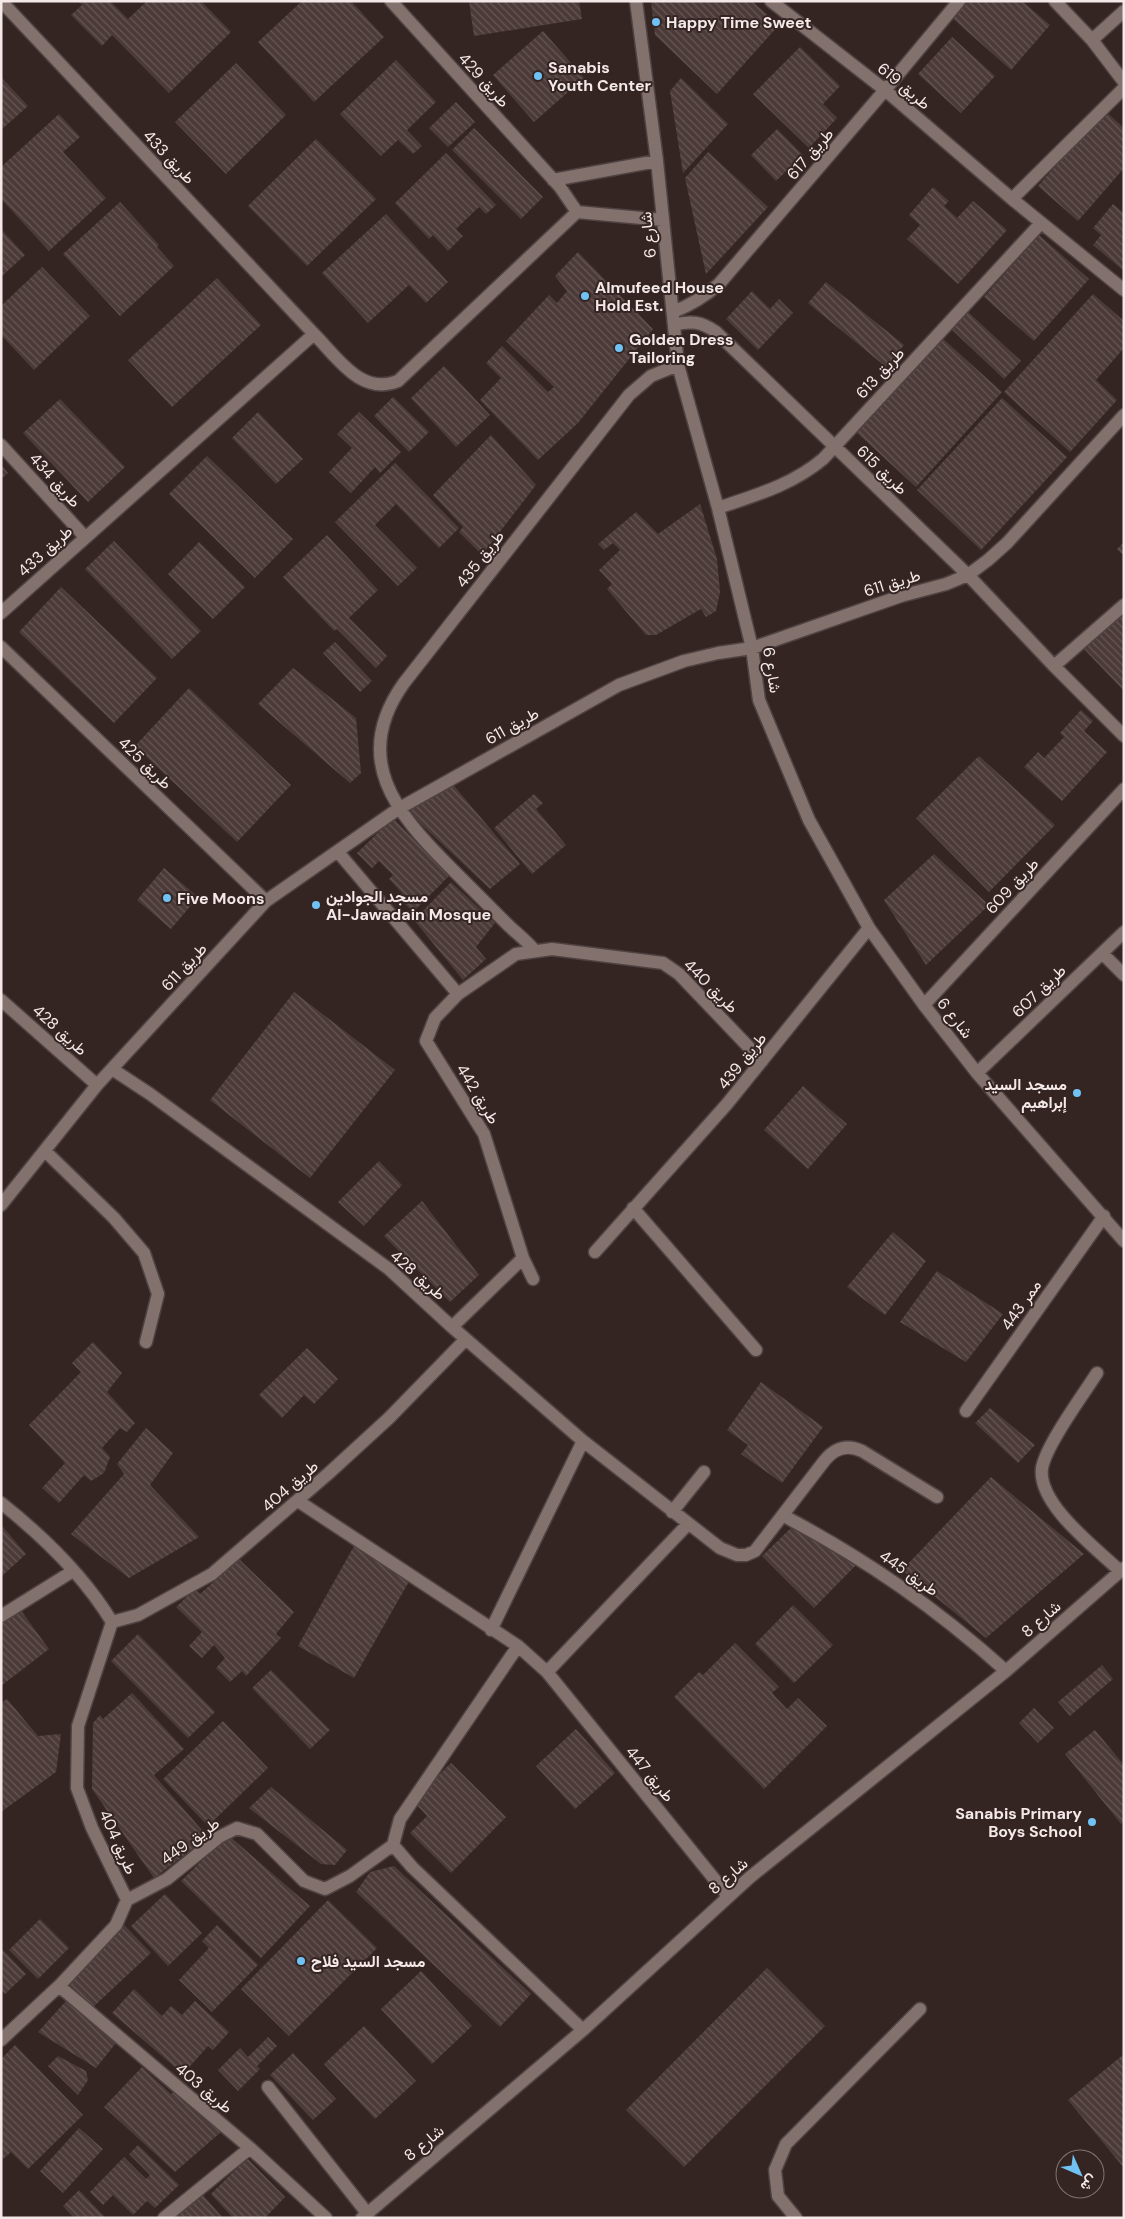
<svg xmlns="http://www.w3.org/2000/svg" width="1125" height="2219" font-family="'DM Sans',Vazirmatn,sans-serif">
  <defs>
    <pattern id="building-back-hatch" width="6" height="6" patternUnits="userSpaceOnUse" patternTransform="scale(1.25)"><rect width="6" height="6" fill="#4b3a38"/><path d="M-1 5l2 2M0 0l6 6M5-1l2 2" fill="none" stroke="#665655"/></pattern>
  </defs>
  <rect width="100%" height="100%" fill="#342523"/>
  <path fill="url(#building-back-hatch)" d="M 78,1 L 110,1 L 128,19 L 147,1 L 201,1 L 231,32 L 169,93 L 112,35 L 102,46 L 71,15 L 82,5 Z
    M 302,1 L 351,1 L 384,37 L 314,102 L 258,42 Z
    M 469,1 L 579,1 L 582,19 L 474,36 Z
    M 651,1 L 752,1 L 779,25 L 717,94 L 655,35 Z
    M 964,1 L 1022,1 L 1050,25 L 1011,70 L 951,17 Z
    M 543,31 L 584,78 L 534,122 L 493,75 Z
    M 952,37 L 995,76 L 961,113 L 918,74 Z
    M 800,47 L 840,86 L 823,104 L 837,118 L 809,148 L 753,94 Z
    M 396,60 L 436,102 L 407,130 L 422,146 L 413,154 L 398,140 L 381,156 L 340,114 Z
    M 236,63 L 286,115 L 226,174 L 175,122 Z
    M 1,77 L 28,106 L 1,130 Z
    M 681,78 L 728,124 L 683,173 L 670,91 Z
    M 456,102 L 475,122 L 448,147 L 429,128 Z
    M 1104,110 L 1124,128 L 1124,168 L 1078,221 L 1038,186 Z
    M 59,114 L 80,137 L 63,152 L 106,198 L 49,251 L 1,199 L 1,167 Z
    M 474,128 L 543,197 L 521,219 L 452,150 Z
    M 777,129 L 803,155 L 776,181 L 751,155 Z
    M 316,139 L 376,199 L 307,266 L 248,206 Z
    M 708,152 L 768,207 L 706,274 L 685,178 Z
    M 446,153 L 496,205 L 486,214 L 479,207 L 456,229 L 463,236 L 448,251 L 433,235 L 429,239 L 395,203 Z
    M 933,187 L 949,201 L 944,206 L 957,218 L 973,201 L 1007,230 L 958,284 L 907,239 L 920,225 L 909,215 Z
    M 120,202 L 159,245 L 157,247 L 174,266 L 120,316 L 63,254 Z
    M 1113,204 L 1124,213 L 1124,271 L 1093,245 L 1101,235 L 1093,228 Z
    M 386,214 L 448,282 L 426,303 L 409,285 L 368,323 L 322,273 Z
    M 1,229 L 25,255 L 1,277 Z
    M 1039,235 L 1089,279 L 1034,341 L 984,297 Z
    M 578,252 L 653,329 L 578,423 L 538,460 L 480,400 L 501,378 L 486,363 L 502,346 L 548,392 L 554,387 L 506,341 L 549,295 L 557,303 L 567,291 L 555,276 Z
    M 42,267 L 90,316 L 34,370 L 1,335 L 1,306 Z
    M 217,278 L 261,325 L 172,407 L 128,360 Z
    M 826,282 L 904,345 L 886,367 L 808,303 Z
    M 752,291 L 770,309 L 779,299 L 793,313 L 758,350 L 726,319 Z
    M 1093,294 L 1124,321 L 1124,348 L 1096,380 L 1117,400 L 1070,452 L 1004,392 Z
    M 966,310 L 1021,361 L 1004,379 L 949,327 Z
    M 941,337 L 1002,392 L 916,487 L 856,432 Z
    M 444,366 L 490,415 L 456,447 L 411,398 Z
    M 393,397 L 429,432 L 409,452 L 374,416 Z
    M 1002,398 L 1067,457 L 981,550 L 917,490 Z
    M 60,399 L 125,467 L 88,502 L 23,433 Z
    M 258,412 L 303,459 L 276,484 L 232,438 Z
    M 359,412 L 401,452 L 380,473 L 375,467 L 351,493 L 329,472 L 352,448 L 337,434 Z
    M 491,435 L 536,485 L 482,555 L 459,532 L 463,527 L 433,495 Z
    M 207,456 L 293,539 L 255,578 L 169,494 Z
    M 395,463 L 459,528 L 439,548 L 396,504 L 375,525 L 417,568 L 398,586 L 335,522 Z
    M 1,465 L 8,473 L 1,479 Z
    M 700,504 L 717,559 L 720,592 L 716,611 L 706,617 L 701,609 L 656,635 L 646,635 L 607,589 L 612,584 L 599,570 L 620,550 L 613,543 L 604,550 L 598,544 L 636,512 L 658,534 Z
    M 327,535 L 378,590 L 349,618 L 387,656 L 376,668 L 337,629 L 334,631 L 283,577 Z
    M 114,541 L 201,631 L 172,659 L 85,569 Z
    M 199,542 L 245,587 L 213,619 L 168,574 Z
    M 1124,542 L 1124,556 L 1117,549 Z
    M 61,587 L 157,678 L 114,723 L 19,632 Z
    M 1124,609 L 1124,691 L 1083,648 Z
    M 335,642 L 372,681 L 360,692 L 323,653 Z
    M 293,668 L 356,718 L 361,773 L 350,783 L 258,704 Z
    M 189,688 L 291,785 L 237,842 L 135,746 Z
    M 1081,710 L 1093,721 L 1084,731 L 1107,752 L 1062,801 L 1024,767 L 1038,752 L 1044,758 L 1064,737 L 1060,733 Z
    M 979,756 L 1055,825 L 989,892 L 916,818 Z
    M 450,781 L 520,864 L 490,889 L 408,812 Z
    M 534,794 L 543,803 L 536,809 L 566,845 L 532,874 L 494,828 Z
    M 393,818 L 449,876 L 413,912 L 398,897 L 402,893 L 389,879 L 393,875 L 379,861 L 372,868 L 357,853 Z
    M 934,854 L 989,905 L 926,965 L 884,900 Z
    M 164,868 L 198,897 L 171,929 L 137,900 Z
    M 451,882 L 495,923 L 476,947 L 486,959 L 463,980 L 414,920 Z
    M 294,992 L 395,1070 L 310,1178 L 210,1100 Z
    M 803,1086 L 847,1124 L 808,1169 L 764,1130 Z
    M 379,1161 L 402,1185 L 364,1226 L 338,1202 Z
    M 422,1201 L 479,1275 L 450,1302 L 384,1236 Z
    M 893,1232 L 926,1261 L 885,1315 L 847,1287 Z
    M 937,1271 L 1003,1314 L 966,1362 L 900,1322 Z
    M 93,1342 L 122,1373 L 107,1392 L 135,1423 L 127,1432 L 120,1428 L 102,1448 L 110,1457 L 104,1473 L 91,1481 L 84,1475 L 59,1503 L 42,1488 L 65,1463 L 29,1425 L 81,1372 L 72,1363 Z
    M 307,1348 L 338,1379 L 314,1404 L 304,1395 L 282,1418 L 259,1395 Z
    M 761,1382 L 823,1427 L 782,1483 L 741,1454 L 748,1445 L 727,1430 Z
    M 990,1408 L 1035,1445 L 1018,1463 L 975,1423 Z
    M 146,1428 L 173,1453 L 150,1485 L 199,1537 L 129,1578 L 71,1534 L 124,1474 L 117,1464 Z
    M 991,1477 L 1084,1554 L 986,1638 L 902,1570 Z
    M 793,1526 L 860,1561 L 814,1608 L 762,1556 Z
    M 3,1527 L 26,1554 L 1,1577 L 1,1528 Z
    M 354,1546 L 411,1578 L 354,1678 L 298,1646 Z
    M 239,1559 L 294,1612 L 276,1634 L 281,1638 L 246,1676 L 242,1671 L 230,1682 L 216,1668 L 225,1658 L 214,1645 L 202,1658 L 189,1646 L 202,1632 L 176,1607 L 195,1589 L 200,1594 Z
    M 793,1605 L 833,1645 L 794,1683 L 755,1644 Z
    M 20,1609 L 49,1649 L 1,1686 L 1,1623 Z
    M 138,1634 L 215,1712 L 188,1738 L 111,1661 Z
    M 735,1643 L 779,1687 L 772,1693 L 787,1709 L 798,1698 L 827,1726 L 764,1789 L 674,1697 L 699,1672 L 703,1675 Z
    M 1102,1665 L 1113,1679 L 1070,1716 L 1058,1702 Z
    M 271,1670 L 330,1730 L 310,1749 L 252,1688 Z
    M 132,1693 L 184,1749 L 154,1775 L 208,1837 L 154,1878 L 92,1789 L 93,1723 L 100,1715 L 103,1719 Z
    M 7,1699 L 38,1736 L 61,1734 L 56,1772 L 1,1812 L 1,1703 Z
    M 1034,1708 L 1054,1728 L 1038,1743 L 1019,1723 Z
    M 223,1721 L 268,1768 L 208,1826 L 163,1779 Z
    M 576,1729 L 615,1773 L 575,1809 L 536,1766 Z
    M 1095,1730 L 1124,1765 L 1124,1822 L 1121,1824 L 1065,1754 Z
    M 451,1763 L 506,1817 L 451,1873 L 410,1833 L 427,1816 L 413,1801 Z
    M 271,1787 L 347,1850 L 335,1865 L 321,1864 L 249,1808 Z
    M 228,1835 L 310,1906 L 261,1958 L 181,1881 Z
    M 394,1866 L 531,1994 L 500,2027 L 356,1892 L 370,1872 Z
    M 165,1894 L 202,1933 L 168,1966 L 131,1926 Z
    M 328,1900 L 377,1948 L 289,2036 L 241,1989 Z
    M 40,1919 L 69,1948 L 38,1979 L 9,1950 Z
    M 124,1925 L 151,1953 L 91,2009 L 65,1981 Z
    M 217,1925 L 258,1965 L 212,2012 L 179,1980 L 209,1948 L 202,1941 Z
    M 1,1948 L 26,1974 L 5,1994 L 1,1989 Z
    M 767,1968 L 825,2026 L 684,2167 L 626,2110 Z
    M 421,1971 L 472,2026 L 432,2064 L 381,2009 Z
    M 134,1989 L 162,2016 L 171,2006 L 182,2015 L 195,2001 L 229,2032 L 213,2050 L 208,2046 L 183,2074 L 112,2013 Z
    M 66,2001 L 116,2043 L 96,2068 L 38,2032 Z
    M 364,2026 L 416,2081 L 375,2119 L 324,2064 Z
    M 268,2037 L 277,2046 L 257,2066 L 260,2069 L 238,2091 L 218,2070 L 240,2048 L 248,2057 Z
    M 15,2045 L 83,2115 L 28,2169 L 11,2152 L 1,2161 L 1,2059 Z
    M 293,2053 L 336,2099 L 313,2120 L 270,2075 Z
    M 1124,2054 L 1124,2168 L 1068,2100 Z
    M 58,2056 L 86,2071 L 88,2080 L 78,2095 L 48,2066 Z
    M 142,2067 L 171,2094 L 177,2089 L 221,2132 L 175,2172 L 104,2107 Z
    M 79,2128 L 103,2149 L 63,2193 L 40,2171 Z
    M 138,2145 L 179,2185 L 155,2208 L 147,2201 L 133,2215 L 113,2195 L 103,2205 L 90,2192 L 124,2157 L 146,2179 L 150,2175 L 129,2154 Z
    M 247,2158 L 285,2197 L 265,2218 L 233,2218 L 211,2194 Z
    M 79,2190 L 106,2218 L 74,2218 L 63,2206 Z
    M 202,2194 L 223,2218 L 175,2218 Z"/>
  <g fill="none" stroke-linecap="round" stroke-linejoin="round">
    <g stroke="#4f4341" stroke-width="15">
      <path id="minor" d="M 1,1 L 314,334 C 338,358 361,396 398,381 L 577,212
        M 391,1 L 560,187 L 577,212
        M 636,1 L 657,161 L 678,365 L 718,508 L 752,648 L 759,700 L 809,820 L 869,928 L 924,1005 L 977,1073 L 1124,1241
        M 771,1 L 885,90 L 1012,199 L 1124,290
        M 1055,1 L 1092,40 L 1124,82
        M 1092,40 L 1124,11
        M 553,180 L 657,161
        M 1012,199 L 1124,88
        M 577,212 L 663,220
        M 673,312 C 691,305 704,297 719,284 L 885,90 L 959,1
        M 674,325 C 691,320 702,322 716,332 L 968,575 L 1054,666 L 1124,736
        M 1,445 L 85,537
        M 718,508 C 756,495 792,485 823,459 L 1041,223
        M 1,613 L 314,334
        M 1,647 L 266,901
        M 1054,666 L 1124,605
        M 338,852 L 458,994
        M 534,950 C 526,940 516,933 507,924 C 488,905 469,886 450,867 C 396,813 350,758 404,683 L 629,395 L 651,376 L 678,365
        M 1102,953 L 1124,975
        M 1,1000 L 97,1085
        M 924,1005 L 1124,789
        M 112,1069 L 150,1094 L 389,1269 L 452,1327 L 583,1441 L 720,1548 L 737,1555 L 746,1555 L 755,1551 L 825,1460 C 835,1448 847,1444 862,1451 L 937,1497
        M 977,1073 L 1124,932
        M 45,1151 L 114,1218 L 144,1253 L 158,1294 L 146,1342
        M 1,1205 L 97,1085 L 266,901 L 398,809 L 619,685 L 684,661 L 718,653 L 752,648 L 901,596 L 946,584 L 968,575 L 988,560 L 1007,543 L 1124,415
        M 633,1208 L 756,1350
        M 595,1252 L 727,1104 L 869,928
        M 533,1279 L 523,1258 L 484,1134 L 426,1041 L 435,1018 L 458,994 L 516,954 L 552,949 L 663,963 L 679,974 L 762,1061
        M 452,1327 L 523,1258
        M 1097,1373 C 1083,1395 1046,1445 1042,1468 C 1037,1504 1096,1548 1120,1571
        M 966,1411 L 1104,1216
        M 298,1501 L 518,1646 L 547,1672 L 728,1896
        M 1,1503 C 44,1537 84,1576 112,1622
        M 672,1512 L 704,1472
        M 784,1516 C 867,1560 936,1608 1006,1671
        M 1,1616 L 73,1571
        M 491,1630 L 583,1441
        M 547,1672 L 688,1524
        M 393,1845 L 412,1867 L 583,2030
        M 127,1900 L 92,1828 L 77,1788 L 78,1726 L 112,1622 L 138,1615 L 212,1574 L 329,1473 L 389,1418 L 466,1339
        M 127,1900 L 167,1879 L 219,1837 L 237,1828 L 257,1834 L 304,1881 L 325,1889 L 350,1876 L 393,1845 L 400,1819 L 518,1646
        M 59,1986 L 250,2148 L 326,2218
        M 1,2040 L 59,1986 L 116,1925 L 127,1900
        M 268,2087 L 367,2213
        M 164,2218 L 250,2148
        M 362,2218 L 583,2030 L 749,1878 L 1006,1671 L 1124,1568
        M 796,2218 L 778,2196 L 775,2170 L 786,2144 L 920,2009"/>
    </g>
    <use href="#minor" stroke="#83716e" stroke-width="12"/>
  </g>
  <g fill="#70c2f4" stroke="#342523" stroke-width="2">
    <circle cx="656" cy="22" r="5"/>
    <circle cx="538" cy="76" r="5"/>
    <circle cx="585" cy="296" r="5"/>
    <circle cx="619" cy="348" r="5"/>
    <circle cx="167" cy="898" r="5"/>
    <circle cx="316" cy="905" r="5"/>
    <circle cx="1077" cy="1093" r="5"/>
    <circle cx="1092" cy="1822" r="5"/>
    <circle cx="301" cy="1961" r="5"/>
  </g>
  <g text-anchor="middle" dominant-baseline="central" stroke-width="4" stroke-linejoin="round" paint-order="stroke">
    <g font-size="16" font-weight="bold" fill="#f4e9e8" stroke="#342523" text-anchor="start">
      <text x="666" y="22">Happy Time Sweet</text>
      <text x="548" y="67">Sanabis<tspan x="548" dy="18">Youth Center</tspan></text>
      <text x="595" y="287">Almufeed House<tspan x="595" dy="18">Hold Est.</tspan></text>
      <text x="629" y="339">Golden Dress<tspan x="629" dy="18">Tailoring</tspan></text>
      <text x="326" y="896">مسجد الجوادين<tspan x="326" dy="18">Al-Jawadain Mosque</tspan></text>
      <text x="177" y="898">Five Moons</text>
      <text x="1067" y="1084" text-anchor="end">مسجد السيد<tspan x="1067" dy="18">إبراهيم</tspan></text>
      <text x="1082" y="1813" text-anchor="end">Sanabis Primary<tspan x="1082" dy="18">Boys School</tspan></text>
      <text x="311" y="1961">مسجد السيد فلاح</text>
    </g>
    <g font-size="16" fill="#f4e9e8" stroke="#342523">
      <text transform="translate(484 80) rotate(48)">طريق 429</text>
      <text transform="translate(904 86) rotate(40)">طريق 619</text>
      <text transform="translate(810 154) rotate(-49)">طريق 617</text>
      <text transform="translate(169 157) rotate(47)">طريق 433</text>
      <text transform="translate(648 235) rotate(-96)">شارع 6</text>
      <text transform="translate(880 373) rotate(-47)">طريق 613</text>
      <text transform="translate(882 470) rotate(44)">طريق 615</text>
      <text transform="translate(55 480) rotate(48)">طريق 434</text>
      <text transform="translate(45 551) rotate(-42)">طريق 433</text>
      <text transform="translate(480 559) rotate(-52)">طريق 435</text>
      <text transform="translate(892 583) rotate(-17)">طريق 611</text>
      <text transform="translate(772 670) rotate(81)">شارع 6</text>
      <text transform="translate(512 726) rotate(-29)">طريق 611</text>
      <text transform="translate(145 763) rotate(44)">طريق 425</text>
      <text transform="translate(1012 886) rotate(-47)">طريق 609</text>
      <text transform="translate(184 967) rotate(-47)">طريق 611</text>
      <text transform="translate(711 986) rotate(45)">طريق 440</text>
      <text transform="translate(1039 991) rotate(-44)">طريق 607</text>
      <text transform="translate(955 1018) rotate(52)">شارع 6</text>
      <text transform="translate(60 1030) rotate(42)">طريق 428</text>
      <text transform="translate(742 1061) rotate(-51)">طريق 439</text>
      <text transform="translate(478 1094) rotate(59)">طريق 442</text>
      <text transform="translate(418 1275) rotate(41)">طريق 428</text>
      <text transform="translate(1021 1305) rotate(-55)">ممر 443</text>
      <text transform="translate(290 1486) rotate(-41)">طريق 404</text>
      <text transform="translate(909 1573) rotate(35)">طريق 445</text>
      <text transform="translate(1041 1619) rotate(-41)">شارع 8</text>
      <text transform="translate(650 1774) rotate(51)">طريق 447</text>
      <text transform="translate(190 1841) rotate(-36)">طريق 449</text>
      <text transform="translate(118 1842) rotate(66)">طريق 404</text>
      <text transform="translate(728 1876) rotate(-41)">شارع 8</text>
      <text transform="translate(204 2088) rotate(40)">طريق 403</text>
      <text transform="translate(424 2143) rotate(-40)">شارع 8</text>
    </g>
  </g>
  <rect width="1125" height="2219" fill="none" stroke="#f4e9e8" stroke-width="5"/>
  <g transform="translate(1080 2174) rotate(135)"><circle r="24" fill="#342523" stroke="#817372"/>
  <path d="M0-4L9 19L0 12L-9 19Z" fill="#70c2f4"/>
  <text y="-8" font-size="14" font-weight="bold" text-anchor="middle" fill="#f4e9e8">ش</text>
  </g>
</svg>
